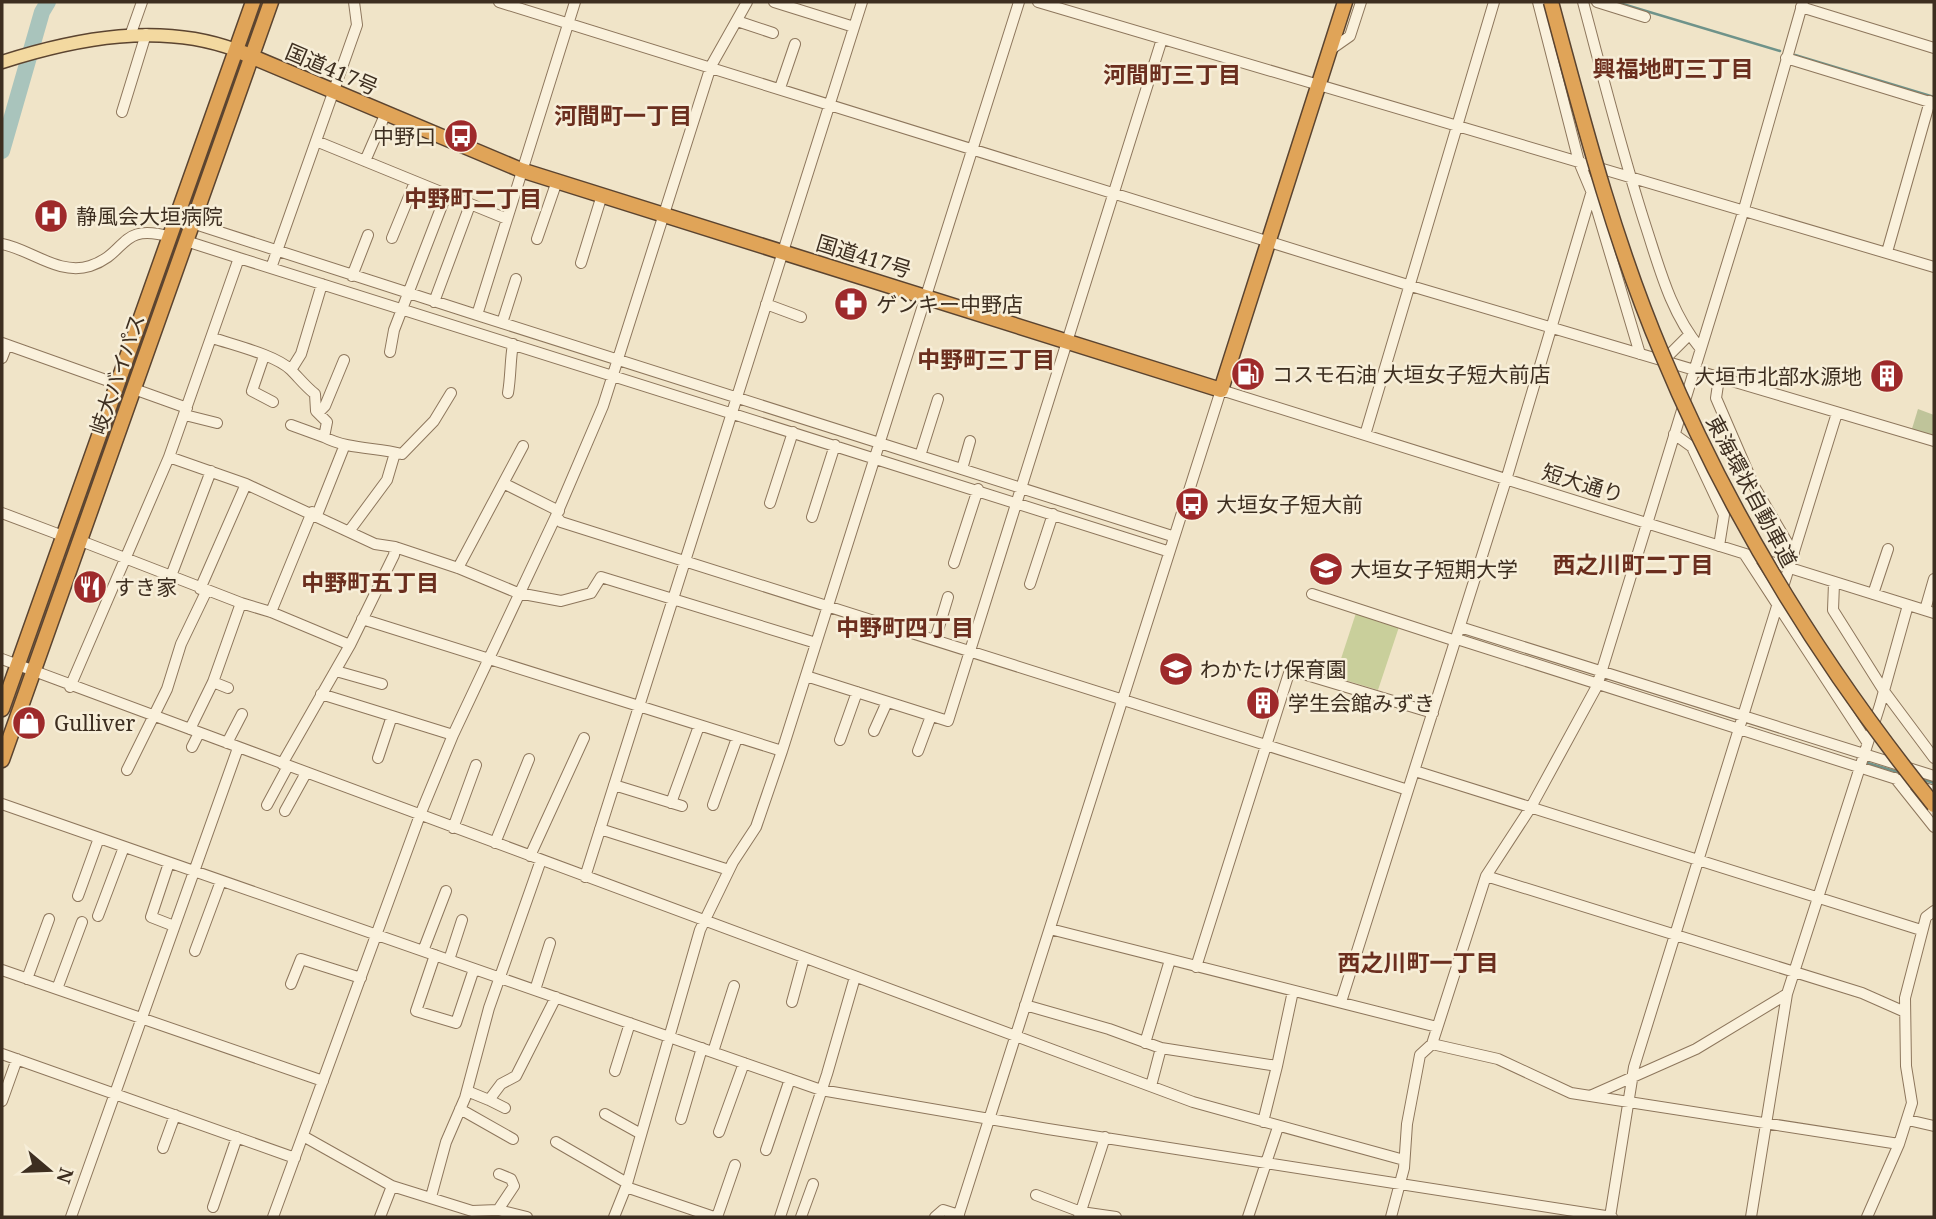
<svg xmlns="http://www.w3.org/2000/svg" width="1936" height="1219" font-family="'Noto Serif','Noto Sans JP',serif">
  <rect width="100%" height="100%" fill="#f0e4c8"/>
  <path fill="#c9cf9b" d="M 1357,610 L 1400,624 L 1378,690 L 1335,677 Z"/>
  <path fill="#bfc49a" d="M 1918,409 L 1934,415 L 1934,439 L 1911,432 Z"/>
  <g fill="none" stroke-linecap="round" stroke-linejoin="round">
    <path stroke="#6f938a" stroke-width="2.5" d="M 1616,2 L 1780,51
      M 1795,55 L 1934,97
      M 1868,763 L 1901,773
      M 1921,779 L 1934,783"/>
    <path stroke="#a9c4bc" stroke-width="16" d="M 2,151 L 42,12 L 48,2"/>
    <g stroke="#8d765c" stroke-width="12">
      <path id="minor" d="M 499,2 L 1411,286 L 1934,441
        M 774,2 L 854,27
        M 1038,2 L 1934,267
        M 1538,2 L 1579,162 L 1592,193 L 1640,354
        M 1583,2 C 1603,77 1622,153 1646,227 C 1660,270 1671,313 1700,348
        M 1597,2 L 1645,17
        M 1801,7 L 1934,48
        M 737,21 L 773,33
        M 130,36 L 142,2
        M 1330,50 L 1350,36 L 1361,2
        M 1786,58 L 1933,103
        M 780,88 L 795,44
        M 122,112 L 146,34
        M 316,141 L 507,219
        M 365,161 L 385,115
        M 192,223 L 477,315 L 575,2
        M 392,238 L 415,182
        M 537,239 L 557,181
        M 186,241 L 239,258
        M 2,244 C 30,249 59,276 90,266 C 129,253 118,222 171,237
        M 1887,252 L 1930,101
        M 581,263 L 602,195
        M 271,268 L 357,25 L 354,2
        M 352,276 L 368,235
        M 434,302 L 470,205
        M 766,304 L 801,317
        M 477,315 L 1172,536
        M 502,323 L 516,279
        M 213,338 C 233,345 276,355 291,370 C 299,378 305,386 315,394 L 316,411 L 327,422 L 324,437 C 349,450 376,447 402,454 L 434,421 L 451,393
        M 2,343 L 117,384
        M 390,352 L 394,330 L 446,195
        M 264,356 L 252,391 L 273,402
        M 2,358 L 7,345
        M 1663,361 L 1689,335
        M 291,370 L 301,354 L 322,284
        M 1719,378 L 1716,398 L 1754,486 L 1794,554
        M 134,389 L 187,408
        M 508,393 C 511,375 510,361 513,344
        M 318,413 L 325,406 L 344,360
        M 185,415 L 217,423
        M 291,425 L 324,437
        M 1674,434 L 1692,447 L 1724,515 L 1719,546
        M 1365,435 L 1494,2
        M 920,456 L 938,399
        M 169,457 L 246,484 L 375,544 L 395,547 L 458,568 L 518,593 L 561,601 L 591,593 L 601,577 L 816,643
        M 962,469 L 970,441
        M 505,484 L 559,511
        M 770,503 L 793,432
        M 2,513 L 63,536
        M 317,515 L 344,447
        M 556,516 L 561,522 L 1408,790
        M 812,517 L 835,445
        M 350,530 L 387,480 L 395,453
        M 81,541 L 241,603
        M 1745,555 L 1867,742
        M 954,563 L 978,489
        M 458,568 L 523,446
        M 171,576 L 211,471
        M 1834,583 L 1833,610 L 1884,691 L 1934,758
        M 1030,584 L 1053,514
        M 200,589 L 246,484
        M 1312,594 L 1456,641
        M 1873,594 L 1888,549
        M 1925,610 L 1934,579
        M 271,612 L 312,512
        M 362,619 L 782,751
        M 1460,627 L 1934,776
        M 1457,639 L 1934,791
        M 935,640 L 948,597
        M 2,659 L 1193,1102 L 1404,1160
        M 336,671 L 382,684
        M 806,676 L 948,721 L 1162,39
        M 213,682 L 228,688
        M 70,687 L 169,457 L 239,258 L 1167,551
        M 321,694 L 453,735
        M 190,729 L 213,682 L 241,603 L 271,612 L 350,645
        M 874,731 L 887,702
        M 840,740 L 857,692
        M 227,743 L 242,714
        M 192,747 L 199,733
        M 918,751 L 931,716
        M 378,758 L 392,716
        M 282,764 L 350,645 L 394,555 L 395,547
        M 127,770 L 167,689 L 181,644 L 206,592
        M 1415,771 L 1921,930
        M 1895,778 L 1934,827
        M 614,785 L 682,806
        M 671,803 L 699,726
        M 2,804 L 821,1090 L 1048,1129 L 1612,1217
        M 267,805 L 288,766
        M 713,805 L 737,738
        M 285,811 L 306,773
        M 453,828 L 476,765
        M 600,829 L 729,870
        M 495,843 L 529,759
        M 530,856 L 584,738
        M 169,863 L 151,917 L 174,926
        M 1486,876 L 1862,993 L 1905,1012
        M 585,877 L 862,2
        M 78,896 L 99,838
        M 98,916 L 124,847
        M 1050,929 L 1437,1027
        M 195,951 L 221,881
        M 423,951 L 446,891
        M 435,955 L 416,1011 L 456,1023 L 474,969
        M 449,960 L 462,920
        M 1196,967 L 1290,670 L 1433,713
        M 2,970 L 323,1081
        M 27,979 L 49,919
        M 291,984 L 301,959 L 361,978
        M 57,989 L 82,922
        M 535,990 L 550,943
        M 792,1002 L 804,958
        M 1341,1002 L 1506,480 L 1597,174
        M 1025,1005 L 1109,1029 L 1161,1048 L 1151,1086
        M 1145,1043 L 1170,960
        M 1432,1044 L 1498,1059 L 1571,1093 L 1899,1144
        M 1161,1048 L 1277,1066 L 1263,1122
        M 713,1052 L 734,986
        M 2,1054 L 295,1158
        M 1277,1066 L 1293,991
        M 615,1071 L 630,1023
        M 467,1091 L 489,1100 L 501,1084 L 516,1076 L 556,997
        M 1590,1096 L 1696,1049 L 1787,994 L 1880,705 L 1908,605
        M 489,1100 L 505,1108
        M 2,1101 L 17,1059
        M 460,1109 L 513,1139
        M 605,1114 L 641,1134
        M 681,1119 L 702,1048
        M 1908,1120 L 1934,1126
        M 719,1132 L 744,1063
        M 303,1136 L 392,1186 L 472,1211 L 498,1210 L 527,1217
        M 556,1142 L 627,1183
        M 163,1148 L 175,1115
        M 766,1150 L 790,1079
        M 626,1187 L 714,1217
        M 1036,1195 L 1081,1212 L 1116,1217
        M 431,1197 L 446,1142 L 465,1098 L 489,1008 L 541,860
        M 213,1207 L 237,1137
        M 498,1210 L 514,1186 L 511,1179 L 499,1174
        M 71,1217 L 238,748
        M 273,1217 L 420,815 L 453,735 L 556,516 L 603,406 L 711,66 L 747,2
        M 380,1217 L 392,1186
        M 614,1217 L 626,1187 L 700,930 L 733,862 L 756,827 L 782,751 L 1019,2
        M 717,1217 L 735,1165
        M 780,1217 L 827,1074 L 855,977
        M 801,1217 L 813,1184
        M 935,1217 L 943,1210 L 959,1215
        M 958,1217 L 1221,390 L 1934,613
        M 1079,1217 L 1105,1137
        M 1248,1217 L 1278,1127
        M 1391,1217 L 1404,1168 L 1407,1124 L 1420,1055 L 1432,1044 L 1486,876 L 1531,807 L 1597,686 L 1744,209 L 1803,2
        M 1610,1217 L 1634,1067 L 1837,413
        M 1751,1217 L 1787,994
        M 1867,1217 L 1899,1144 L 1912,1103 L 1906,1066 L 1905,998 L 1926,917 L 1934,911"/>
    </g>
    <g stroke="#5b4430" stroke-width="15">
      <path id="major" d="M 2,62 C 77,38 161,22 236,50"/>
    </g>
    <g stroke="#5b4430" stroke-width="17">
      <path id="highway" d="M 236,50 L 521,170 L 1221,390 L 1345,2
        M 2,709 L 253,2
        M 2,760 L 271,2"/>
    </g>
    <use href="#minor" stroke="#faf1dc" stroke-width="10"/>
    <use href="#major" stroke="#f3d9a0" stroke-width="12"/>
    <use href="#highway" stroke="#e0a458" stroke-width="14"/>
    <g stroke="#5b4430" stroke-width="17" stroke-linecap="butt">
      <path id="highway-bridge" d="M 1551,2 C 1583,121 1614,241 1662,354 C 1730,518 1823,667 1934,805"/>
    </g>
    <use href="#highway-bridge" stroke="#e0a458" stroke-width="14"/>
  </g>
  <defs>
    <g id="bus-disc" transform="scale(1.75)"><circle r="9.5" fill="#9e2a2b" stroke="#f7eed8"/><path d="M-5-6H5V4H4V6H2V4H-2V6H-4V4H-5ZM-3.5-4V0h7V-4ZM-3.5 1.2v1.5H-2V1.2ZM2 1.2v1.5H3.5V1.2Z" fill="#fff"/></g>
    <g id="hospital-disc" transform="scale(1.75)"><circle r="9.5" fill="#9e2a2b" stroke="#f7eed8"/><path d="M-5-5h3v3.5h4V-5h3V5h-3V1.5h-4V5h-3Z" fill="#fff"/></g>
    <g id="pharmacy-disc" transform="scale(1.75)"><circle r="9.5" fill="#9e2a2b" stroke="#f7eed8"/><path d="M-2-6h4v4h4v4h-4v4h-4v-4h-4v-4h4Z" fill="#fff"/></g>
    <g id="fuel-disc" transform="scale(1.75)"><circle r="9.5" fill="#9e2a2b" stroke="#f7eed8"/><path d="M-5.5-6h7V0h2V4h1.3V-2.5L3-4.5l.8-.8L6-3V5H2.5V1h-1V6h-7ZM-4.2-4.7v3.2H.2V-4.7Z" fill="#fff"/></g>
    <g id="building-disc" transform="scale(1.75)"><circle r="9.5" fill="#9e2a2b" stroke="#f7eed8"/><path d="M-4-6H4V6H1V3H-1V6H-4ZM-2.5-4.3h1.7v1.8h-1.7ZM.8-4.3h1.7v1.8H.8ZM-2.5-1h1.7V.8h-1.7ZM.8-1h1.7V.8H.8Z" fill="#fff"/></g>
    <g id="university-disc" transform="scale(1.75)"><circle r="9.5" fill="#9e2a2b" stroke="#f7eed8"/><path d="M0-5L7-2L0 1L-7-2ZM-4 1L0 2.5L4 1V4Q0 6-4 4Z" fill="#fff"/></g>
    <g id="restaurant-disc" transform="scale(1.75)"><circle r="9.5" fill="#9e2a2b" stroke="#f7eed8"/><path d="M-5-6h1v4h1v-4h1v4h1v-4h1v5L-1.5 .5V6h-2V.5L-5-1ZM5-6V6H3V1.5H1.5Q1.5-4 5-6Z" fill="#fff"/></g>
    <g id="school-disc" transform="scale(1.75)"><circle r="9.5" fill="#9e2a2b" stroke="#f7eed8"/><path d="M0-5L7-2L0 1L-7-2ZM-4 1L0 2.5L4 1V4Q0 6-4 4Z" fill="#fff"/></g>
    <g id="shop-disc" transform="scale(1.75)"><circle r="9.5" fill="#9e2a2b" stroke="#f7eed8"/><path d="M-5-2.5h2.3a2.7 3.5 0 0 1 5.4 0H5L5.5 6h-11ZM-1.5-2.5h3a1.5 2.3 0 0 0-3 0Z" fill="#fff"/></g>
  </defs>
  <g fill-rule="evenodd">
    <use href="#bus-disc" x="461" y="136"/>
    <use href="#hospital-disc" x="51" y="216"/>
    <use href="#pharmacy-disc" x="851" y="304"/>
    <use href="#fuel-disc" x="1248" y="374"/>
    <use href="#building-disc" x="1887" y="376"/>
    <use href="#bus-disc" x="1192" y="504"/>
    <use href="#university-disc" x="1326" y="569"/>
    <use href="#restaurant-disc" x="90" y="587"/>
    <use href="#school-disc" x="1176" y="669"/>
    <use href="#building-disc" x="1263" y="703"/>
    <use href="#shop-disc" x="29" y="723"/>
  </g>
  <g text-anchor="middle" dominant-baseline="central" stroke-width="5" stroke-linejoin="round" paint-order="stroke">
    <g font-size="21" fill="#3d2e20" stroke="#f7eed8">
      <text transform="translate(332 69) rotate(23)">国道417号</text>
      <text transform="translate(864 256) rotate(17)">国道417号</text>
      <text transform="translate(117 374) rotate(-71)">岐大バイパス</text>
      <text transform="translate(1583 483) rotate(17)">短大通り</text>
      <text transform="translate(1752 491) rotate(62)">東海環状自動車道</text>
    </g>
    <g font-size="21" fill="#3d2e20" stroke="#f7eed8" text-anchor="start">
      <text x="436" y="136" text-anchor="end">中野口</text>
      <text x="76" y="216">静風会大垣病院</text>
      <text x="876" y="304">ゲンキー中野店</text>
      <text x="1272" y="374">コスモ石油 大垣女子短大前店</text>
      <text x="1862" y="376" text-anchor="end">大垣市北部水源地</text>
      <text x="1216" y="504">大垣女子短大前</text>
      <text x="1350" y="569">大垣女子短期大学</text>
      <text x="114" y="587">すき家</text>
      <text x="1200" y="669">わかたけ保育園</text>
      <text x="1288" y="703">学生会館みずき</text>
      <text x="54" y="723">Gulliver</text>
    </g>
    <g font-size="23" font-weight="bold" fill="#6b2e1e" stroke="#f7eed8">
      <text x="1673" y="68">興福地町三丁目</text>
      <text x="1172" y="74">河間町三丁目</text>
      <text x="623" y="115">河間町一丁目</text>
      <text x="473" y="198">中野町二丁目</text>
      <text x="986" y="359">中野町三丁目</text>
      <text x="1633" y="564">西之川町二丁目</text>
      <text x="370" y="582">中野町五丁目</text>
      <text x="905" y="627">中野町四丁目</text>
      <text x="1418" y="962">西之川町一丁目</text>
    </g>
  </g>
  <rect width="1936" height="1219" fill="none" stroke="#3d2e20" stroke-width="7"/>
  <g transform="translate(49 1170) rotate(109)" stroke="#f7eed8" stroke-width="5" paint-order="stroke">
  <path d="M0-5L12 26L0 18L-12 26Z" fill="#3d2e20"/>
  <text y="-10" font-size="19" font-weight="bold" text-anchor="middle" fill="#3d2e20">N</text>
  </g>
</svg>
